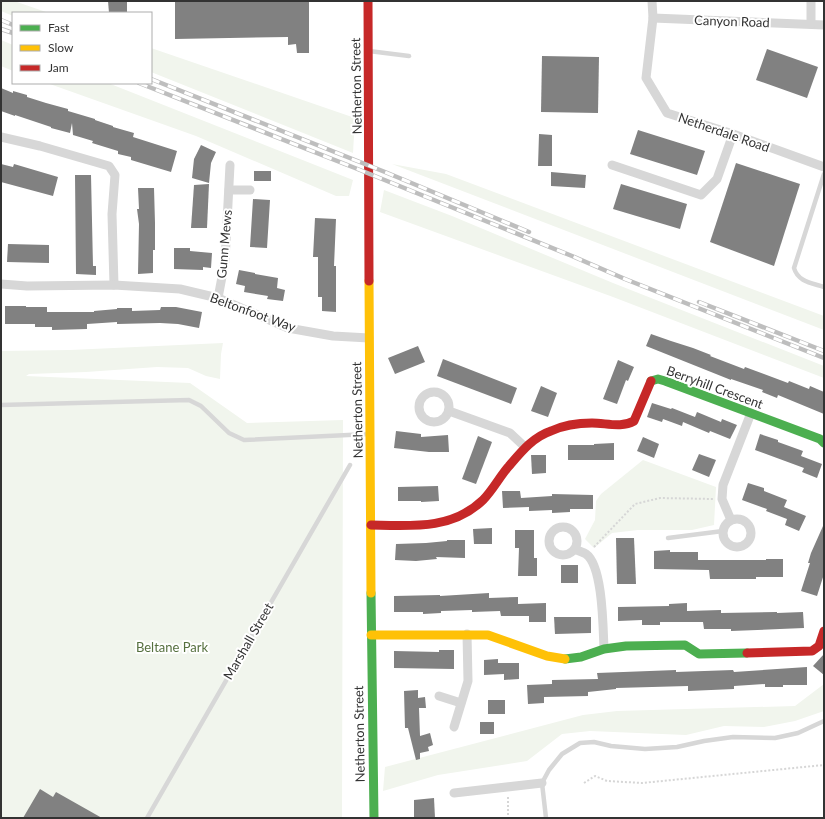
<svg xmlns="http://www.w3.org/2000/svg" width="825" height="819" font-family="Lato,sans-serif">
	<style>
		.green { fill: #f1f5ed }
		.building { fill: #818181 }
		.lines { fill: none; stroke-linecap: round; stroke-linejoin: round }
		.path { stroke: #d6d6d6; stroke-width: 2; stroke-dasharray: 2 2; stroke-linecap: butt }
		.lane { stroke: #d7d7d7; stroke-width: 4.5 }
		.street { stroke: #d7d7d7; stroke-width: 9 }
		.fast { stroke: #4caf50; stroke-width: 9 }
		.slow { stroke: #ffc107; stroke-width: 9 }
		.jam { stroke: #c62828; stroke-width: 9 }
		.rail-casing { stroke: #bebebe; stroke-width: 4.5 }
		.rail { stroke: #fff; stroke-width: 3; stroke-dasharray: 9; stroke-linecap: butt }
		.labels { text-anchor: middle; stroke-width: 4; stroke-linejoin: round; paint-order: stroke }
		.street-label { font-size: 13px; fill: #333; stroke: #fff }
		.park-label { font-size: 13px; fill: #56703f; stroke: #fff }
	</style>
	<rect width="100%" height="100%" fill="#fff"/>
	<g class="green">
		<polygon points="1,1 14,1 49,13 13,13 13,16 1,11"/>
		<polygon points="1,40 13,45 13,71 1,66"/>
		<polygon points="151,48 355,118 353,153 151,72"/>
		<polygon points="47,83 108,83 353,180 349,196 336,196 196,136"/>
		<polygon points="392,164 446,174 824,316 824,330"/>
		<polygon points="384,190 452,216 613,283 824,366 824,378 613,297 380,212"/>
		<polygon points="223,343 221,354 220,379 206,376 188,368 157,367 86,372 29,374 26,376 190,383 247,423 343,420 342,818 1,818 1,351 70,350"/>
		<polygon points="643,460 716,487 714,525 692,530 638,530 612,533 594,548 585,539 595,520 596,501 601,494"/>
		<polygon points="824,684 824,711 795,721 764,727 724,726 686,735 590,731 562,734 527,761 438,775 383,791 385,767 583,715 617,711 795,706"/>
	</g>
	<g class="building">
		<polygon points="108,1 127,1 127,13 109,13"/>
		<polygon points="175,1 309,1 309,53 297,53 296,44 288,45 288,37 175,39"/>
		<polygon points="767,49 818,67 807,98 756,80"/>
		<polygon points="542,56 599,57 598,113 541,112"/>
		<polygon points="1,88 13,93 13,91 27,95 27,97 46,103 68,109 68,111 95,119 95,120 113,126 113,127 134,133 133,137 177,151 171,172 131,160 131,157 118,154 118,151 92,143 93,141 73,135 72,123 70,133 51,128 51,127 15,115 15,116 1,111"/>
		<polygon points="638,130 705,151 697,175 630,154"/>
		<polygon points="539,134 552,135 552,166 538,166"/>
		<polygon points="201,145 216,152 211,163 209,183 192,178 194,159"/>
		<polygon points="736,163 800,184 774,266 710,242"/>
		<polygon points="1,164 13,167 14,164 58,177 53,196 1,182"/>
		<rect x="254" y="171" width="17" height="10"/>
		<polygon points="551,172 586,175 585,188 551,186"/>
		<polygon points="75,175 91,175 93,266 96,266 96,275 76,274"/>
		<polygon points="209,184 207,228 191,228 194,185"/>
		<polygon points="621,184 687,204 680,229 613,209"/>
		<polygon points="138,188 154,188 155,223 155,250 153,250 153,273 138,274 139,224 137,209 139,209"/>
		<polygon points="253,199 270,200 267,248 250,247"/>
		<polygon points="315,218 336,219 334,266 336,266 336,312 322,311 322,297 318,297 318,257 313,257"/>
		<polygon points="8,244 49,245 49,263 7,262"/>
		<polygon points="174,248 190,248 190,251 212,253 211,268 203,267 203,270 174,269"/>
		<polygon points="239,270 255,273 255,274 278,278 277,288 285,290 283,301 267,299 268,296 244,292 245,286 236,284"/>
		<polygon points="5,306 26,306 26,307 47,307 47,312 94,312 94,311 117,309 117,308 132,308 132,311 160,310 161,307 176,307 202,312 199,328 178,324 160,323 117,324 117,322 87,324 87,329 52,330 52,327 35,327 35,324 5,324"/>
		<polygon points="651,334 671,341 693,348 711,355 710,356 744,369 745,367 788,383 789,381 809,389 810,386 824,392 824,414 778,395 777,398 762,392 763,390 731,379 731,380 646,346"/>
		<polygon points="418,346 425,362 395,374 388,358"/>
		<polygon points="443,359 517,388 511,404 437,376"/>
		<polygon points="618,360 634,367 628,381 626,380 617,404 603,399"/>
		<polygon points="541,386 557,393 548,417 531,411"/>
		<polygon points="652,403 671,409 672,408 695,417 697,412 721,422 722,419 737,425 730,439 710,431 709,433 683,422 682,426 663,419 662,422 647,417"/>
		<polygon points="396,431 421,434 421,437 448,435 449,452 429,452 394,448"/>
		<polygon points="760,434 778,440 778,442 803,451 801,456 822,464 817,478 802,472 804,468 755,450"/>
		<polygon points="478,436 492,442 476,484 462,479"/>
		<polygon points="643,437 659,444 654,458 637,451"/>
		<polygon points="614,443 614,460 568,460 568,445 594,445 594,444"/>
		<polygon points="699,454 716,460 709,477 692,470"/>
		<polygon points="531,455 546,455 546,473 532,474"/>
		<polygon points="748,483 764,488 764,491 787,500 784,507 806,516 799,531 785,525 787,519 766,511 767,509 742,500"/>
		<polygon points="438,486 439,501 421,502 421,501 398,501 398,487"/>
		<polygon points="502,491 520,491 521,498 552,496 552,494 593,495 593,509 570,509 570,512 552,513 552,510 529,511 529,507 503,508"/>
		<polygon points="823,526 824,526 824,574 817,596 801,591 810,563 808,563 811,553"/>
		<polygon points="492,528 492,544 474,544 473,529"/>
		<polygon points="515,530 534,530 534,558 537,558 537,576 518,576 519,548 515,548"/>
		<polygon points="616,538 634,538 636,584 617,584"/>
		<polygon points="447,540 465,540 465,558 436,557 437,559 416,561 395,560 396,544 426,543 447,541"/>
		<polygon points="670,550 670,552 698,552 698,560 766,560 766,559 783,559 783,577 756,577 756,579 710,579 709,570 654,569 654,551"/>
		<rect x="561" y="565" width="17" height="18"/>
		<polygon points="489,593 489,598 518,597 518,604 546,603 546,622 529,622 529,616 501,616 500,611 472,612 472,610 441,611 441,613 423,614 423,612 394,612 394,596 440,595 440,596"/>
		<polygon points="687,603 687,611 721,610 721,613 777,612 777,613 803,612 804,628 731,631 731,629 704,629 703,622 660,622 660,625 642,625 642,620 618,621 618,607 669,606 669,604"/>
		<polygon points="554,617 591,617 591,633 555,634"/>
		<polygon points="439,650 454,650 454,669 394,668 394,651 439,652"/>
		<polygon points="824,654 824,675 813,666"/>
		<polygon points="498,659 498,663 519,663 519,679 504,680 504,674 484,675 484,660"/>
		<polygon points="807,667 807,685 783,685 783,687 765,687 765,684 734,686 734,689 688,691 688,686 616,688 616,689 588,692 588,696 544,697 544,703 528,704 527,685 552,684 552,680 598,679 597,673 676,670 676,672 733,670 734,672"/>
		<polygon points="418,690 418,698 425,697 426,708 419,708 420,736 430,733 433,745 428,747 429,751 420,753 420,759 416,760 408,728 405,728 404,691"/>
		<rect x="488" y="700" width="17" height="14"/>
		<rect x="480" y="722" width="14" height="12"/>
		<polygon points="40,789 53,797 56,792 102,818 23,818"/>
		<polygon points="434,798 435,818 414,818 414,800"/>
	</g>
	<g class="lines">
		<g class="path">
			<polyline points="594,547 635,504 660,498 713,499"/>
			<polyline points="584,783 595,776 607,781 642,783 824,765"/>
			<polyline points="508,797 508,818"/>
		</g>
		<g class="lane">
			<polyline points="369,51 409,56"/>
			<path d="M 824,174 L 794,268 C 798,282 812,283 824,287"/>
			<polyline points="1,405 189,400 201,406 229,433 244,440 369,434"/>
			<polyline points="668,538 723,531"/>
			<polyline points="147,818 350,465"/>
			<polyline points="546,818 542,783 549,770 562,754 580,743 594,742 611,746 645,749 677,747 704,741 733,737 775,738 798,733 824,721"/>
		</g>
		<g class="street">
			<polyline points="652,1 653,18 646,78 667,113 733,134 824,167"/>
			<polyline points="653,18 824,25"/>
			<polyline points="811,24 811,1"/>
			<polyline points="1,137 40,146 109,166 115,175 112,214 114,285"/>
			<polyline points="612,165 701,195 717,179 733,134"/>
			<polyline points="229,190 250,190"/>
			<polyline points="1,284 27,286 114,285 180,289 218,298 288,328 333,336 369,338"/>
			<polyline points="218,298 225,261 230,165"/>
			<circle cx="434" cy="407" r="15"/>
			<polyline points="449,411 510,433 525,447"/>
			<circle cx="737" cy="533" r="14"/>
			<polyline points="731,520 722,499 723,485 751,413"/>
			<circle cx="563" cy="541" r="14"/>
			<path d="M 575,549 C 578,551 583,552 586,554 C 603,566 603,628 604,649"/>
			<polyline points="439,696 461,703"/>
			<polyline points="454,727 468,681 467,634"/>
			<polyline points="454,793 542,783"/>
		</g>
		<g class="fast">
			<polyline points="651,381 658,379 665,381 820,439 824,443"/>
			<polyline points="371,593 374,818"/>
			<polyline points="565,659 581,657 604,649 626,646 685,645 699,654 747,653"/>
		</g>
		<g class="slow">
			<polyline points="369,281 371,593"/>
			<polyline points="371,635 488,635 547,656 565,659"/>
		</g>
		<g class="jam">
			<polyline points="368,1 369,281"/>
			<path d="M 371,525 C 411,526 452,530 483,500 C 493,490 500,476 509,466 C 521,452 533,437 551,431 C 564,425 578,423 592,423 C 606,423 622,428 634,421 L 651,381"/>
			<polyline points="747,653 812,651 819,646 824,631"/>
		</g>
		<g class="rail-casing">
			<g id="rail">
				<polyline points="1,20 13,25"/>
				<polyline points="1,29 13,33"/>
				<polyline points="151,79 385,172 529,232"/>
				<polyline points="139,83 355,168 572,256 625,279 824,358"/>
				<polyline points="699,302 824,351"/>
			</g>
		</g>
		<use href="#rail" class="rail"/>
	</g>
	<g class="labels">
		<g class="street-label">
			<text transform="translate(732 21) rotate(2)" y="5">Canyon Road</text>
			<text transform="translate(356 86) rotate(-91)" y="5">Netherton Street</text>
			<text transform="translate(724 132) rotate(19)" y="5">Netherdale Road</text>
			<text transform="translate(224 244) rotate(-85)" y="5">Gunn Mews</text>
			<text transform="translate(253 312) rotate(20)" y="5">Beltonfoot Way</text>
			<text transform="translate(715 387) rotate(20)" y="5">Berryhill Crescent</text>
			<text transform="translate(357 410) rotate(-91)" y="5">Netherton Street</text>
			<text transform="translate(248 641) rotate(-60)" y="5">Marshall Street</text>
			<text transform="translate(359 734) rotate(-91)" y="5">Netherton Street</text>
		</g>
		<g class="park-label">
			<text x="172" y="652">Beltane Park</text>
		</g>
	</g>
	<rect width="825" height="819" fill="none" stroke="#333333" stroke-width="4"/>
	<rect x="12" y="12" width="140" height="72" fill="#ffffff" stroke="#adadad"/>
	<rect x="20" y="25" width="20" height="6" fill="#4caf50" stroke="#adadad"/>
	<text x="48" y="32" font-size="12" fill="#333333">Fast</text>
	<rect x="20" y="45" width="20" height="6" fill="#ffc107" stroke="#adadad"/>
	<text x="48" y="52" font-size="12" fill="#333333">Slow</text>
	<rect x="20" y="65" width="20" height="6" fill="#c62828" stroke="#adadad"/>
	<text x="48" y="72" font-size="12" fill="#333333">Jam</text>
</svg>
